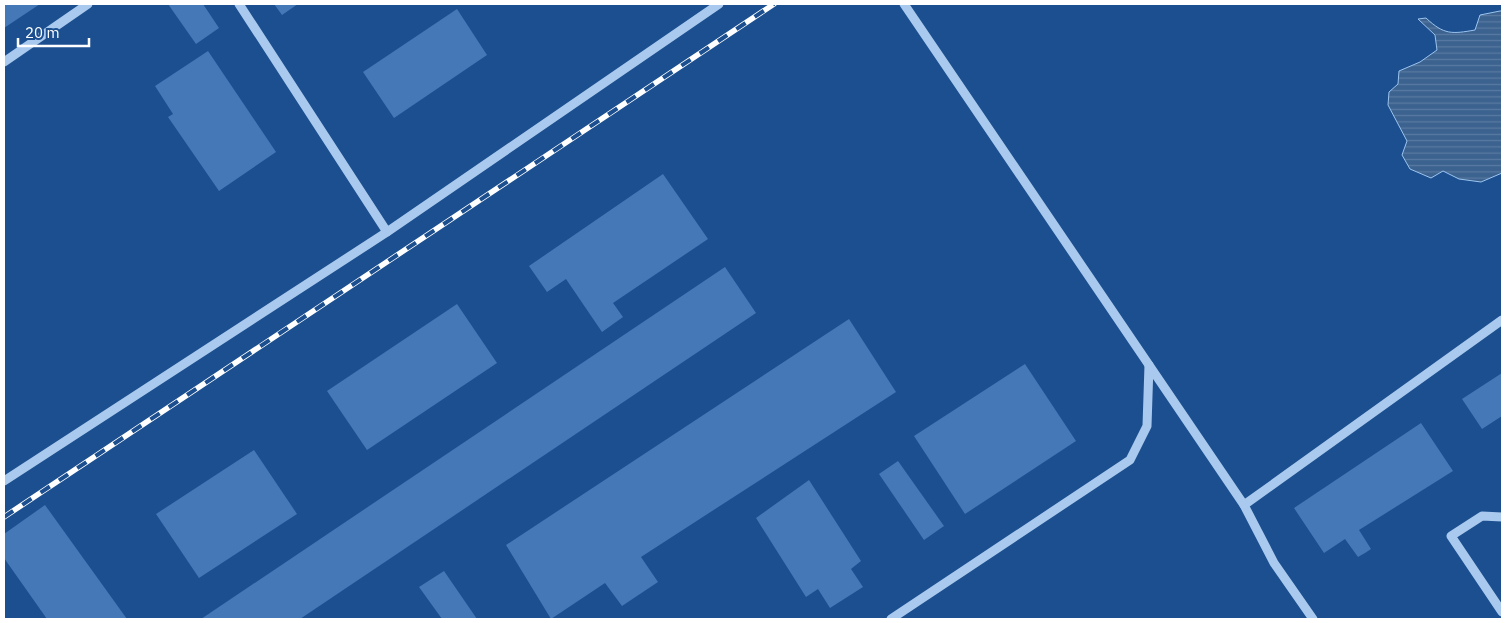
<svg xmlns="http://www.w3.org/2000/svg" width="1506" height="623" font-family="'IBM Plex Sans',sans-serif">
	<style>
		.water { fill: url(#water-rules); stroke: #9cc4f0 }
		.building { fill: #4478b7 }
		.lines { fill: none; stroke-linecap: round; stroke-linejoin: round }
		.minor { stroke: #a9c9ee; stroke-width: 9 }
		.rail-casing { stroke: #fff; stroke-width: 5.5 }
		.rail { stroke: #1b4f8f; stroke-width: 4; stroke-dasharray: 11; stroke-linecap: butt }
	</style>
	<defs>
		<pattern id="water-rules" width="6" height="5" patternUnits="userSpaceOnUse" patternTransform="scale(1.25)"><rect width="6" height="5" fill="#3c6290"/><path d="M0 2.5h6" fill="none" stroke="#597aa1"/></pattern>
	</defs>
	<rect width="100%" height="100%" fill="#1b4f8f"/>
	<path class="water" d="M 1500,11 L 1502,11 L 1502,173 L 1481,182 L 1459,179 L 1443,171 L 1431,178 L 1410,169 L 1402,155 L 1407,141 L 1388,105 L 1389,92 L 1398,84 L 1399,71 L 1420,62 L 1437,50 L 1435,35 L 1418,19 L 1426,18 C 1444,35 1452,34 1475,30 L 1480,15 Z"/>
	<g class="building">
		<polygon points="4,4 40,4 4,28"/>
		<polygon points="168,4 203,4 219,28 196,44"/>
		<polygon points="274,4 298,4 282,15"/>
		<polygon points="457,9 487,55 394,118 363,72"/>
		<polygon points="208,51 276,152 219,191 168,117 173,114 155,86"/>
		<polygon points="663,174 708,239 613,303 623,317 602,332 566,279 547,292 529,266"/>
		<polygon points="725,267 756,313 300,619 201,619"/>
		<polygon points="457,304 497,363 367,450 327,391"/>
		<polygon points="849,319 896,392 641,557 658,582 622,606 605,583 551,619 506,545"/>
		<polygon points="1025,364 1076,441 965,514 914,436"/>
		<polygon points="1502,373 1502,416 1482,429 1462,399"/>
		<polygon points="1421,423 1453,471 1359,530 1371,549 1365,553 1358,557 1345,539 1324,553 1294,508"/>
		<polygon points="254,450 297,514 199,578 156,514"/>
		<polygon points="898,461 944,526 924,540 879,474"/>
		<polygon points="809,480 861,561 851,569 863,587 830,608 818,589 806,597 756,518"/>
		<polygon points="45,505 127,619 47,619 4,558 4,534"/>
		<polygon points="444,571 477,619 442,619 419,587"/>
	</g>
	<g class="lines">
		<g class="minor">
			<polyline points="239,4 387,232"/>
			<polyline points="904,4 1244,505 1274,563 1313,619"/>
			<polyline points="4,62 88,4"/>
			<polyline points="4,481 387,232 719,4"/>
			<polyline points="1244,505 1502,320"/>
			<polyline points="1502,517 1482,516 1451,536 1502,612"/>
			<polyline points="891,619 1130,460 1147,426 1149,365"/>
		</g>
		<g class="rail-casing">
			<polyline id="rail" points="4,517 774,4"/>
		</g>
		<use href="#rail" class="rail"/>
	</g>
	<rect width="1506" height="623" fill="none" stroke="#ffffff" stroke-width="10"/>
	<path d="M18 38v8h71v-8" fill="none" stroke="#ffffff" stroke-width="2.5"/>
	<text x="25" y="38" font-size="15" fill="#ffffff" stroke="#1b4f8f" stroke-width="4" paint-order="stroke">20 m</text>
</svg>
